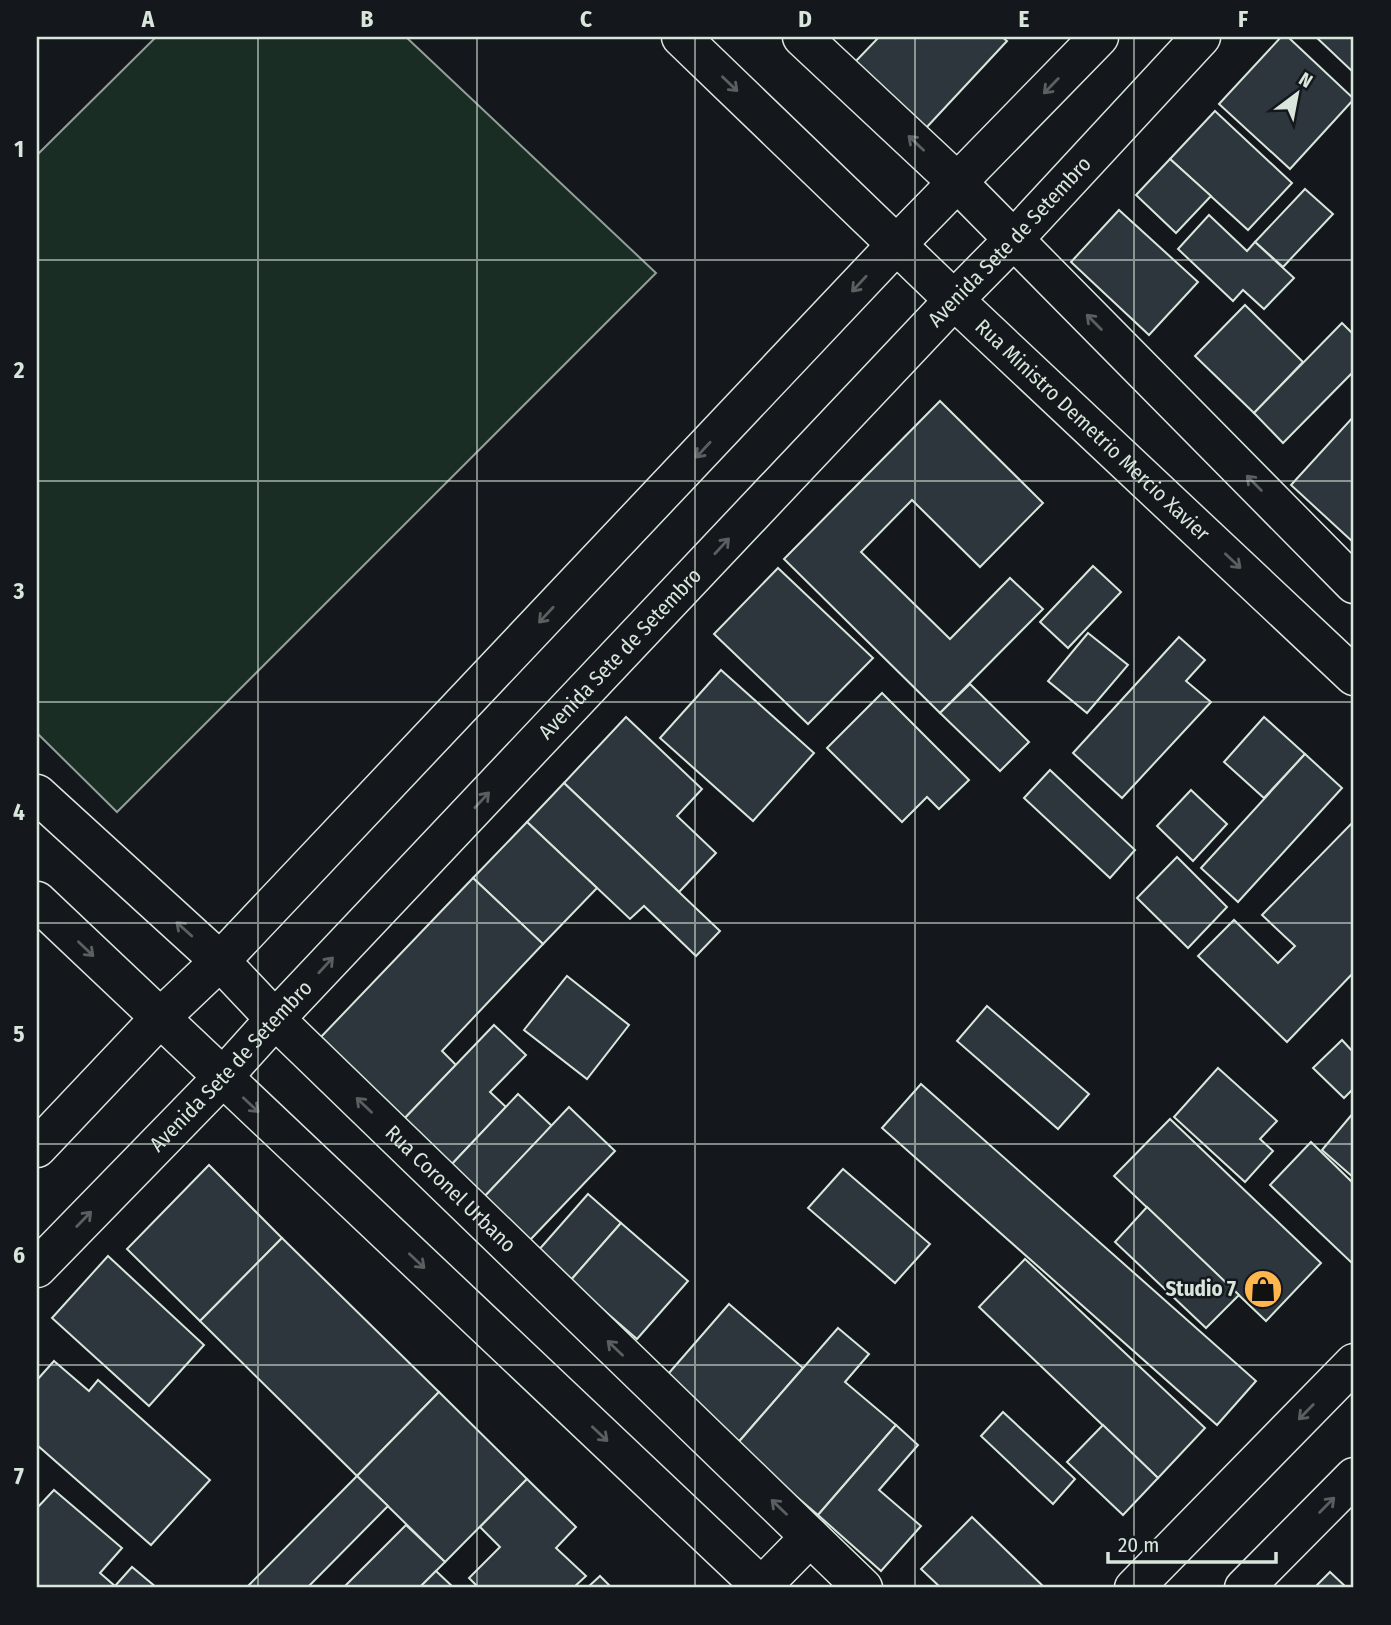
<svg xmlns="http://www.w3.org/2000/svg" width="1391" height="1625" font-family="'Fira Sans Condensed',sans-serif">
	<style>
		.green { fill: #1a2d24; stroke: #939e99; stroke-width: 2 }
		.building { fill: #2c363c; stroke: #d8e6dc; stroke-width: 2 }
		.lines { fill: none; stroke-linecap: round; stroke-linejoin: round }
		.minor-casing { stroke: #d8e6dc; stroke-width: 41 }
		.minor { stroke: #14181c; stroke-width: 38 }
		.oneway { stroke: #59605f }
		.grid { fill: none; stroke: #d8e6dc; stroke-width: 2; stroke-opacity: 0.55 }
		.labels { text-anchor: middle; stroke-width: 5; stroke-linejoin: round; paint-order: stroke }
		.street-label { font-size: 21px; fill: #d8e6dc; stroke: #14181c }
		.poi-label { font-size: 21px; font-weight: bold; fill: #d8e6dc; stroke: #14181c; text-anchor: end }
		.neatline { fill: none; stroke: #d8e6dc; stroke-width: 2.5 }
		.grid-label { font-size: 23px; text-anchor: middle; font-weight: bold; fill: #d8e6dc }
	</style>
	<rect width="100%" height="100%" fill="#14181c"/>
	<polygon class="green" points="156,37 406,37 656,273 117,812 37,733 37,155"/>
	<g class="building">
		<polygon points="879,37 1002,37 1007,41 926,128 855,62"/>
		<polygon points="1281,37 1288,37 1354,99 1290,169 1219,104"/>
		<polygon points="1316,37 1354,37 1354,73"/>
		<polygon points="1215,111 1292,183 1248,230 1170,159"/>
		<polygon points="1170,159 1211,196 1176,233 1136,195"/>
		<polygon points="1305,189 1333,214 1283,267 1255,242"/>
		<polygon points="1119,210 1198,282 1149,335 1071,262"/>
		<polygon points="1209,215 1247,251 1255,242 1294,278 1264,309 1243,290 1233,301 1178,249"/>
		<polygon points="1245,305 1303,362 1254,413 1195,356"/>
		<polygon points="1342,323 1354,335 1354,371 1283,443 1254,413"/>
		<polygon points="940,401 1043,503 980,567 912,500 861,552 950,639 1010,578 1043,609 940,713 784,559"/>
		<polygon points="1354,416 1354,543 1291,485"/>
		<polygon points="1093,566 1121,592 1068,648 1040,622"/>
		<polygon points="778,568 873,658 808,724 714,634"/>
		<polygon points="1088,633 1128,665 1087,713 1048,681"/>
		<polygon points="1179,637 1205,660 1186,681 1211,702 1122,798 1073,753"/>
		<polygon points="721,670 814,753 753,821 660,738"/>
		<polygon points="970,684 1029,742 1000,771 940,713"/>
		<polygon points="882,693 969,780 939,809 927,797 902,822 827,748"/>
		<polygon points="626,717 702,789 677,816 716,853 679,892 564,783"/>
		<polygon points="1264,717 1305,754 1264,798 1224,762"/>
		<polygon points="1305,754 1342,788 1238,902 1201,868"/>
		<polygon points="1050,770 1135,850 1110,878 1024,798"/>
		<polygon points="564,783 720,931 696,956 644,906 630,919 527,822"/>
		<polygon points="1191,790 1227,824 1193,861 1157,826"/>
		<polygon points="527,822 597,888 543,944 473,878"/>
		<polygon points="1352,823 1354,826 1354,972 1287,1042 1198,956 1234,920 1278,963 1295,946 1262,915"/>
		<polygon points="1177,857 1227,907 1188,948 1137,898"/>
		<polygon points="473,878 543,944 442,1051 456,1065 403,1120 319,1039"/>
		<polygon points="567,976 629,1025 587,1079 524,1030"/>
		<polygon points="987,1006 1089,1094 1058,1129 957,1041"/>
		<polygon points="494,1025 526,1055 490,1092 506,1107 451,1165 403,1120"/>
		<polygon points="1342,1040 1354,1053 1354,1088 1344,1098 1313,1068"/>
		<polygon points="1218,1068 1277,1121 1260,1139 1273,1151 1245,1182 1174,1117"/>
		<polygon points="921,1084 1256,1381 1217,1425 882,1128"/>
		<polygon points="518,1094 552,1126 484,1197 451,1165"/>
		<polygon points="569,1107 615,1151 530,1240 484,1197"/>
		<polygon points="1354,1112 1354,1178 1322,1150"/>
		<polygon points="1170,1119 1321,1263 1266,1321 1114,1176"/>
		<polygon points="1311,1142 1354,1184 1354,1265 1270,1185"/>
		<polygon points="209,1165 282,1238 200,1321 127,1249"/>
		<polygon points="843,1169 930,1244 895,1283 808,1208"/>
		<polygon points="588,1194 621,1223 570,1281 537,1252"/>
		<polygon points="1147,1207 1239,1295 1206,1328 1115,1242"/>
		<polygon points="621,1223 688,1281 637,1339 570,1281"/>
		<polygon points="282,1238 439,1392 357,1476 200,1321"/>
		<polygon points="108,1256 204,1345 149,1406 52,1318"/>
		<polygon points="1025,1259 1205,1428 1158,1478 979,1307"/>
		<polygon points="729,1304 803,1368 736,1445 662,1381"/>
		<polygon points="838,1328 869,1354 845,1382 896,1425 818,1515 736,1445"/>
		<polygon points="54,1361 89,1391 98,1380 210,1480 151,1545 37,1445 37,1380"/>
		<polygon points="439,1392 527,1479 445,1562 357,1476"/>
		<polygon points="1003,1412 1075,1479 1053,1504 981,1436"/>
		<polygon points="896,1425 918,1445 879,1490 921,1526 881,1571 818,1515"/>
		<polygon points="1103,1425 1158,1478 1123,1515 1067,1462"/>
		<polygon points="357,1476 388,1506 307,1588 246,1588"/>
		<polygon points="527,1479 576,1527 556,1548 586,1576 573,1588 479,1588 469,1578 500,1547 480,1527"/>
		<polygon points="54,1490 122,1548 100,1573 115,1586 132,1567 157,1588 37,1588 37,1508"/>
		<polygon points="972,1517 1045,1588 941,1588 921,1569"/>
		<polygon points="406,1525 445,1562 419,1588 343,1588"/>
		<polygon points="436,1571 454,1588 419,1588"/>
		<polygon points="1330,1572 1347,1588 1314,1588"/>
		<polygon points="600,1576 612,1588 587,1588"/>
	</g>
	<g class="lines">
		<g class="minor-casing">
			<g id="minor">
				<path id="s1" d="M 681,37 L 954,300 L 1354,676"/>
				<polyline points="802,37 957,182 1354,584"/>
				<path id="s2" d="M 37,794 L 220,961 L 275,1019 L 863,1588"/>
				<polyline points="37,901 763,1588"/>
				<polyline points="37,1148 159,1019 220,961 897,244 1099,37"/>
				<path id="s3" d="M 37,1268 L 222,1078 L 275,1019 L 954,300 L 1013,240 L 1201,37"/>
				<polyline points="761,1587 810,1537"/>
				<polyline points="1134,1588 1354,1363"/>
				<polyline points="1244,1588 1354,1477"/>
			</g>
		</g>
		<use href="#minor" class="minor"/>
	</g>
	<defs><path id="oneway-shaft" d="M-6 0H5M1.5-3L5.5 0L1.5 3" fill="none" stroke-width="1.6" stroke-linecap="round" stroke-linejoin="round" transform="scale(1.75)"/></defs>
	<g class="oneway">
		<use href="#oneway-shaft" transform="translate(730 84) rotate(44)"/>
		<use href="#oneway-shaft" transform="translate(1051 86) rotate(134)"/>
		<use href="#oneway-shaft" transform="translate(916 143) rotate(-137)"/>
		<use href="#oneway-shaft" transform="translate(859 284) rotate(133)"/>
		<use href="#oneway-shaft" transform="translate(1094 322) rotate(-135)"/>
		<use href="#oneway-shaft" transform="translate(703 450) rotate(133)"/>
		<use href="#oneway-shaft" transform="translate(1254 483) rotate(-135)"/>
		<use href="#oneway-shaft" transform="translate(722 546) rotate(-47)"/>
		<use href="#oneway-shaft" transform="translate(1233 561) rotate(43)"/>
		<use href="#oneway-shaft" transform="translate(546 615) rotate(133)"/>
		<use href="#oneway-shaft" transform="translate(482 800) rotate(-47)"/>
		<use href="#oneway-shaft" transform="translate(184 929) rotate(-138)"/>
		<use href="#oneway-shaft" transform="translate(86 949) rotate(44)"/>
		<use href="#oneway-shaft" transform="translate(326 965) rotate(-47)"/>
		<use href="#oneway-shaft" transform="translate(251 1105) rotate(43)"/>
		<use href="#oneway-shaft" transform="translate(364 1105) rotate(-136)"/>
		<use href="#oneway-shaft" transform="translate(84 1219) rotate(-46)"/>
		<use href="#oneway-shaft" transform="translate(417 1261) rotate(43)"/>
		<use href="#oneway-shaft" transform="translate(615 1348) rotate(-136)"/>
		<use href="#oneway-shaft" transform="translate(1306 1412) rotate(134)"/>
		<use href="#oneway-shaft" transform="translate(600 1434) rotate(43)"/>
		<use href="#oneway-shaft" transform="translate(1327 1505) rotate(-45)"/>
		<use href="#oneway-shaft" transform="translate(779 1507) rotate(-136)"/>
	</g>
	<path class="grid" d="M 258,37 L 258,1588M 477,37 L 477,1588M 695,37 L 695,1588M 915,37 L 915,1588M 1134,37 L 1134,1588M 37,260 L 1354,260M 37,481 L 1354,481M 37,702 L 1354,702M 37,923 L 1354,923M 37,1144 L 1354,1144M 37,1365 L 1354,1365"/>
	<defs>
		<g id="shop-disc" transform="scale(2.0125)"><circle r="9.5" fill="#ffb74d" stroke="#14181c"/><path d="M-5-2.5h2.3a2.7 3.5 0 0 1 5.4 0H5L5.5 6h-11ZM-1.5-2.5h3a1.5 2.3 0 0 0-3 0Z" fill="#111"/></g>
	</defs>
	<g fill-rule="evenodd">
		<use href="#shop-disc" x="1263" y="1289"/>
	</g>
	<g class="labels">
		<g class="street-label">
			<text dy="7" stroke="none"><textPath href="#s3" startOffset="1414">Avenida Sete de Setembro</textPath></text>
			<text dy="7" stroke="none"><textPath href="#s1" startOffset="569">Rua Ministro Demetrio Mercio Xavier</textPath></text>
			<text dy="7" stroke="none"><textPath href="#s3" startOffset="847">Avenida Sete de Setembro</textPath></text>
			<text dy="7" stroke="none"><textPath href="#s3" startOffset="280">Avenida Sete de Setembro</textPath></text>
			<text dy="7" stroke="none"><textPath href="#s2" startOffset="572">Rua Coronel Urbano</textPath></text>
		</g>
		<g class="poi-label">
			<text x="1236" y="1296">Studio 7</text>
		</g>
	</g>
	<rect width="1391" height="1625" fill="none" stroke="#14181c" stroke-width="77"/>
	<g transform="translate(1297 94) rotate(32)" stroke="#14181c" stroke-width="5" paint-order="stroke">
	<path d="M0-5L12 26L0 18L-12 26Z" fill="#d8e6dc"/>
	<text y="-10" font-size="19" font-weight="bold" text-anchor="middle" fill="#d8e6dc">N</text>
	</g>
	<path d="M1108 1552v10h168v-10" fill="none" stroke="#d8e6dc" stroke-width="3.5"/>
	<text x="1118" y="1552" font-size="21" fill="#d8e6dc" stroke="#14181c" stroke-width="5" paint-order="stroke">20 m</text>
	<rect x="38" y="38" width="1314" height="1548" class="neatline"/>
	<g class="grid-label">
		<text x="148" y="27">A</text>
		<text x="367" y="27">B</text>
		<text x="586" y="27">C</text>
		<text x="805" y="27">D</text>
		<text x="1024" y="27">E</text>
		<text x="1243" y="27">F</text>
		<text x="19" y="157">1</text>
		<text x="19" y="378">2</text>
		<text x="19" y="599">3</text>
		<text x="19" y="820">4</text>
		<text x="19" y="1042">5</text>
		<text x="19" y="1263">6</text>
		<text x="19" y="1484">7</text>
	</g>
</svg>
